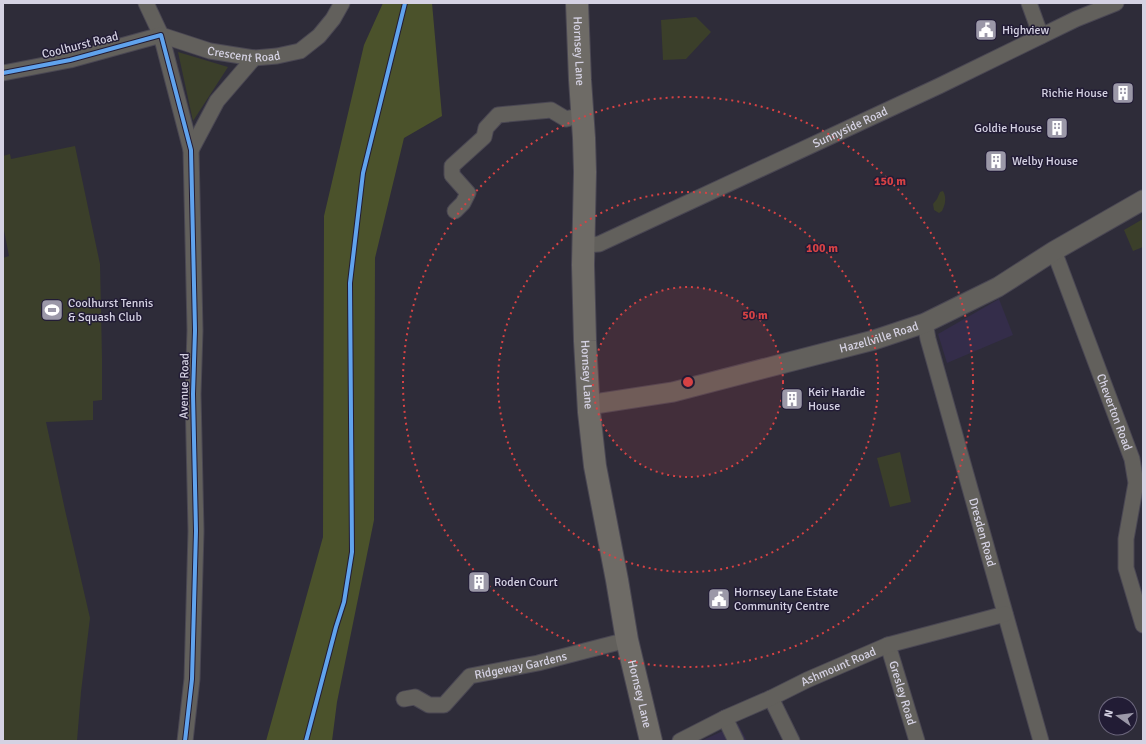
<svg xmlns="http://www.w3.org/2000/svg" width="1146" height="744" font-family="Signika,sans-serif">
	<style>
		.built { fill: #342d4a }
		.green { fill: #3b3f2a }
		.forest { fill: #4b522b }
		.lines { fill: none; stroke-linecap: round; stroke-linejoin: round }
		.minor-casing { stroke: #4a4753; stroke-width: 17 }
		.tertiary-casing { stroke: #4a4753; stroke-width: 21 }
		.secondary-casing { stroke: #4a4753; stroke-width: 24 }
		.minor { stroke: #62605c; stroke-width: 15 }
		.tertiary { stroke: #62605c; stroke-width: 19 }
		.secondary { stroke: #6e6b66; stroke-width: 22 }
		.cycleway-casing { stroke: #221c35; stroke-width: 6 }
		.cycleway { stroke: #60a3ed; stroke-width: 4 }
		.ring { fill: none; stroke: #d64244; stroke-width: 2; stroke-dasharray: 2 4 }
		.labels { text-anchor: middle; stroke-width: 3; stroke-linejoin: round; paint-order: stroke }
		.poi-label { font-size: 12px; fill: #d5d2e3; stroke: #221c35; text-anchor: start }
		.street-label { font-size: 12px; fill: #d5d2e3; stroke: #221c35 }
		.centre { fill: #d64244; stroke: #221c35; stroke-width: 2 }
		.ring-label { font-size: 12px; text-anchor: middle; font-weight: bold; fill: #d64244; stroke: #221c35; stroke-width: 3; stroke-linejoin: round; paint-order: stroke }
	</style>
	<rect width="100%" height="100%" fill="#2e2c39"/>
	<g class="built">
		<polygon points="999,299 1013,335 947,363 938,334"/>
		<polygon points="738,724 747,741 701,741"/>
	</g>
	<g class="green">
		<polygon points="696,17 711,32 686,59 663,60 661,20"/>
		<polygon points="178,52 228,67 193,121"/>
		<polygon points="75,146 100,264 102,358 102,400 93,401 93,420 46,422 65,510 90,618 81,692 77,741 3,741 3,258 9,256 3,225 3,156 10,154 11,159"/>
		<path d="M 943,191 C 947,198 945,205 942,211 L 939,213 L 934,210 L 933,204 L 937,199 L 940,192 Z"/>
		<polygon points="1143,219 1143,247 1133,251 1124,230"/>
		<polygon points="900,452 911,502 890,507 877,458"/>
	</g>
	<polygon class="forest" points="383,3 432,3 442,116 404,138 375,258 374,520 337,702 332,741 266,741 323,537 324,216 364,45"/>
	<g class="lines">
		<g class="minor-casing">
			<g id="minor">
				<path id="s1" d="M 146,3 L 161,35 L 210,51 L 254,58 L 277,56 L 300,51 L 319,36 L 333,19 L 342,3"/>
				<polyline points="1029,3 1041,36"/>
				<polyline points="3,73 70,60 161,35 191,150 195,330 193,394 196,531 192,679 185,741"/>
				<polyline points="191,150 217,101 254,58"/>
				<polyline points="455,211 463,203 468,193 452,175 452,166 484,137 486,128 498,115 551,110 566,119 582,115"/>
				<path id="s2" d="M 584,245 L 599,244 L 939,86 L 1076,19 L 1116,3"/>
				<path id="s3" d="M 1054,251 L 1132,459 L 1136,483 L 1126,539 L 1126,568 L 1143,625"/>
				<path id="s4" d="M 925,323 L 928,339 L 1041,741"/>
				<path id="s5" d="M 888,645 L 917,741"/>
				<polyline points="771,698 792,741"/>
				<path id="s6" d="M 404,699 L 415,697 L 429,705 L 444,705 L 470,676 L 538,663 L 627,640"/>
				<polyline points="725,718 736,741"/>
				<path id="s7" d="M 680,741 L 725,718 L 771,698 L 807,680 L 888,645 L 1005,614"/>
			</g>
		</g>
		<g class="tertiary-casing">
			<g id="tertiary">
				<path id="s8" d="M 588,405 L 673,392 L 874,340 L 925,323 L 998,287 L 1054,251 L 1143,200"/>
			</g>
		</g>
		<g class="secondary-casing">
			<g id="secondary">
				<path id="s9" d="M 577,3 L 580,80 L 584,138 L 585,172 L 583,265 L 585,341 L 589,412 L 595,466 L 617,580 L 627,640 L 651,741"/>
			</g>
		</g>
		<use href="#minor" class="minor"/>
		<use href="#tertiary" class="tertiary"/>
		<use href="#secondary" class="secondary"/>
		<g class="cycleway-casing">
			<g id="cycleway">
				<polyline points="3,73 70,60 161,35 191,150 195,330 193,394 196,531 192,679 185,741"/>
				<polyline points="306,741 336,627 344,602 352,552 350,283 363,173 405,3"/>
			</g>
		</g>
		<use href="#cycleway" class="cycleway"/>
	</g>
	<circle cx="688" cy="382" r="95" fill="#d64244" fill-opacity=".12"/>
	<g class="ring">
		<circle cx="688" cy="382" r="95"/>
		<circle cx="688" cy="382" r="190"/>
		<circle cx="688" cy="382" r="285"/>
	</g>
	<defs>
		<g id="civic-square" transform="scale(1.15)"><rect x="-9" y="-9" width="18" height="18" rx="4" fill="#9b98a8" stroke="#221c35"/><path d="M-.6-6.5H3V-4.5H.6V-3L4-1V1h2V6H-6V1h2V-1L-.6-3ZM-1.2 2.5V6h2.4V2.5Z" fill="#fff"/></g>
		<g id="building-square" transform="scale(1.15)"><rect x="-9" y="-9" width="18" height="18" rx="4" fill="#9b98a8" stroke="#221c35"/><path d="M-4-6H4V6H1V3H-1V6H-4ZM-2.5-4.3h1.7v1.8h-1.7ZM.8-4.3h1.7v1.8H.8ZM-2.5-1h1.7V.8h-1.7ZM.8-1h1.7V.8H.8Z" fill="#fff"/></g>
		<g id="stadium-square" transform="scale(1.15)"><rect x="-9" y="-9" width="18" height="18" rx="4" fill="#9b98a8" stroke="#221c35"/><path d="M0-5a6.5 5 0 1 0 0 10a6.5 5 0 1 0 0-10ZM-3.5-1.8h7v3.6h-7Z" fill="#fff"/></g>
	</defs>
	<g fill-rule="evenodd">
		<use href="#civic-square" x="986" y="30"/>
		<use href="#building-square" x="1123" y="93"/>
		<use href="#building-square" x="1057" y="128"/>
		<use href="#building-square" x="996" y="161"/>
		<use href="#stadium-square" x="52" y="310"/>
		<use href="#building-square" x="792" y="399"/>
		<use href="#building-square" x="479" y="582"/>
		<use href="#civic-square" x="719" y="599"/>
	</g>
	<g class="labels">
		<g class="poi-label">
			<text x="1002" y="34">Highview</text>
			<text x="1108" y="97" text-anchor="end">Richie House</text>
			<text x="1042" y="132" text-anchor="end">Goldie House</text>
			<text x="1012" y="165">Welby House</text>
			<text x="68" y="307">Coolhurst Tennis<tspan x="68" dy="14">&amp; Squash Club</tspan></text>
			<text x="808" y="396">Keir Hardie<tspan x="808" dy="14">House</tspan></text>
			<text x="494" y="586">Roden Court</text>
			<text x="734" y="596">Hornsey Lane Estate<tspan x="734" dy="14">Community Centre</tspan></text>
		</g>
		<g class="street-label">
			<text transform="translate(80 45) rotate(-14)" y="4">Coolhurst Road</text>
			<text dy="4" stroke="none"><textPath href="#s1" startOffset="121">Crescent Road</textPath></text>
			<text dy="4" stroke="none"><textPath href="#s9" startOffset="48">Hornsey Lane</textPath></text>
			<text dy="4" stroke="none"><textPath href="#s2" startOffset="292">Sunnyside Road</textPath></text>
			<text dy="4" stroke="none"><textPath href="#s8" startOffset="299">Hazellville Road</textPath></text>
			<text dy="4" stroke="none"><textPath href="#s9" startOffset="372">Hornsey Lane</textPath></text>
			<text transform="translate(184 386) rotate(-89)" y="4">Avenue Road</text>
			<text dy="4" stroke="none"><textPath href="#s3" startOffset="172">Cheverton Road</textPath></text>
			<text dy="4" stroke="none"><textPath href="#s4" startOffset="217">Dresden Road</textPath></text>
			<text dy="4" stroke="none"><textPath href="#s6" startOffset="133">Ridgeway Gardens</textPath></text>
			<text dy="4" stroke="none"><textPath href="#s7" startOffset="175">Ashmount Road</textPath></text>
			<text dy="4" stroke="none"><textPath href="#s5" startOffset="50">Gresley Road</textPath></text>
			<text dy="4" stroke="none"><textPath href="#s9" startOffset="696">Hornsey Lane</textPath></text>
		</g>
	</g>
	<circle cx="688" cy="382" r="6" class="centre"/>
	<g class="ring-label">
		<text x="890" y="185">150 m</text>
		<text x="822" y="252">100 m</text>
		<text x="755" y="319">50 m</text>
	</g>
	<rect width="1146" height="744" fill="none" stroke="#d5d2e3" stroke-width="8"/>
	<g transform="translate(1118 716) rotate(284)"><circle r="19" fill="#221c35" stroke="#6a657b"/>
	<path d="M0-3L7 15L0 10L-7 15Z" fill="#9b98a8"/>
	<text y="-6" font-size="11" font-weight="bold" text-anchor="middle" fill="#d5d2e3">N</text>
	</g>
</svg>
